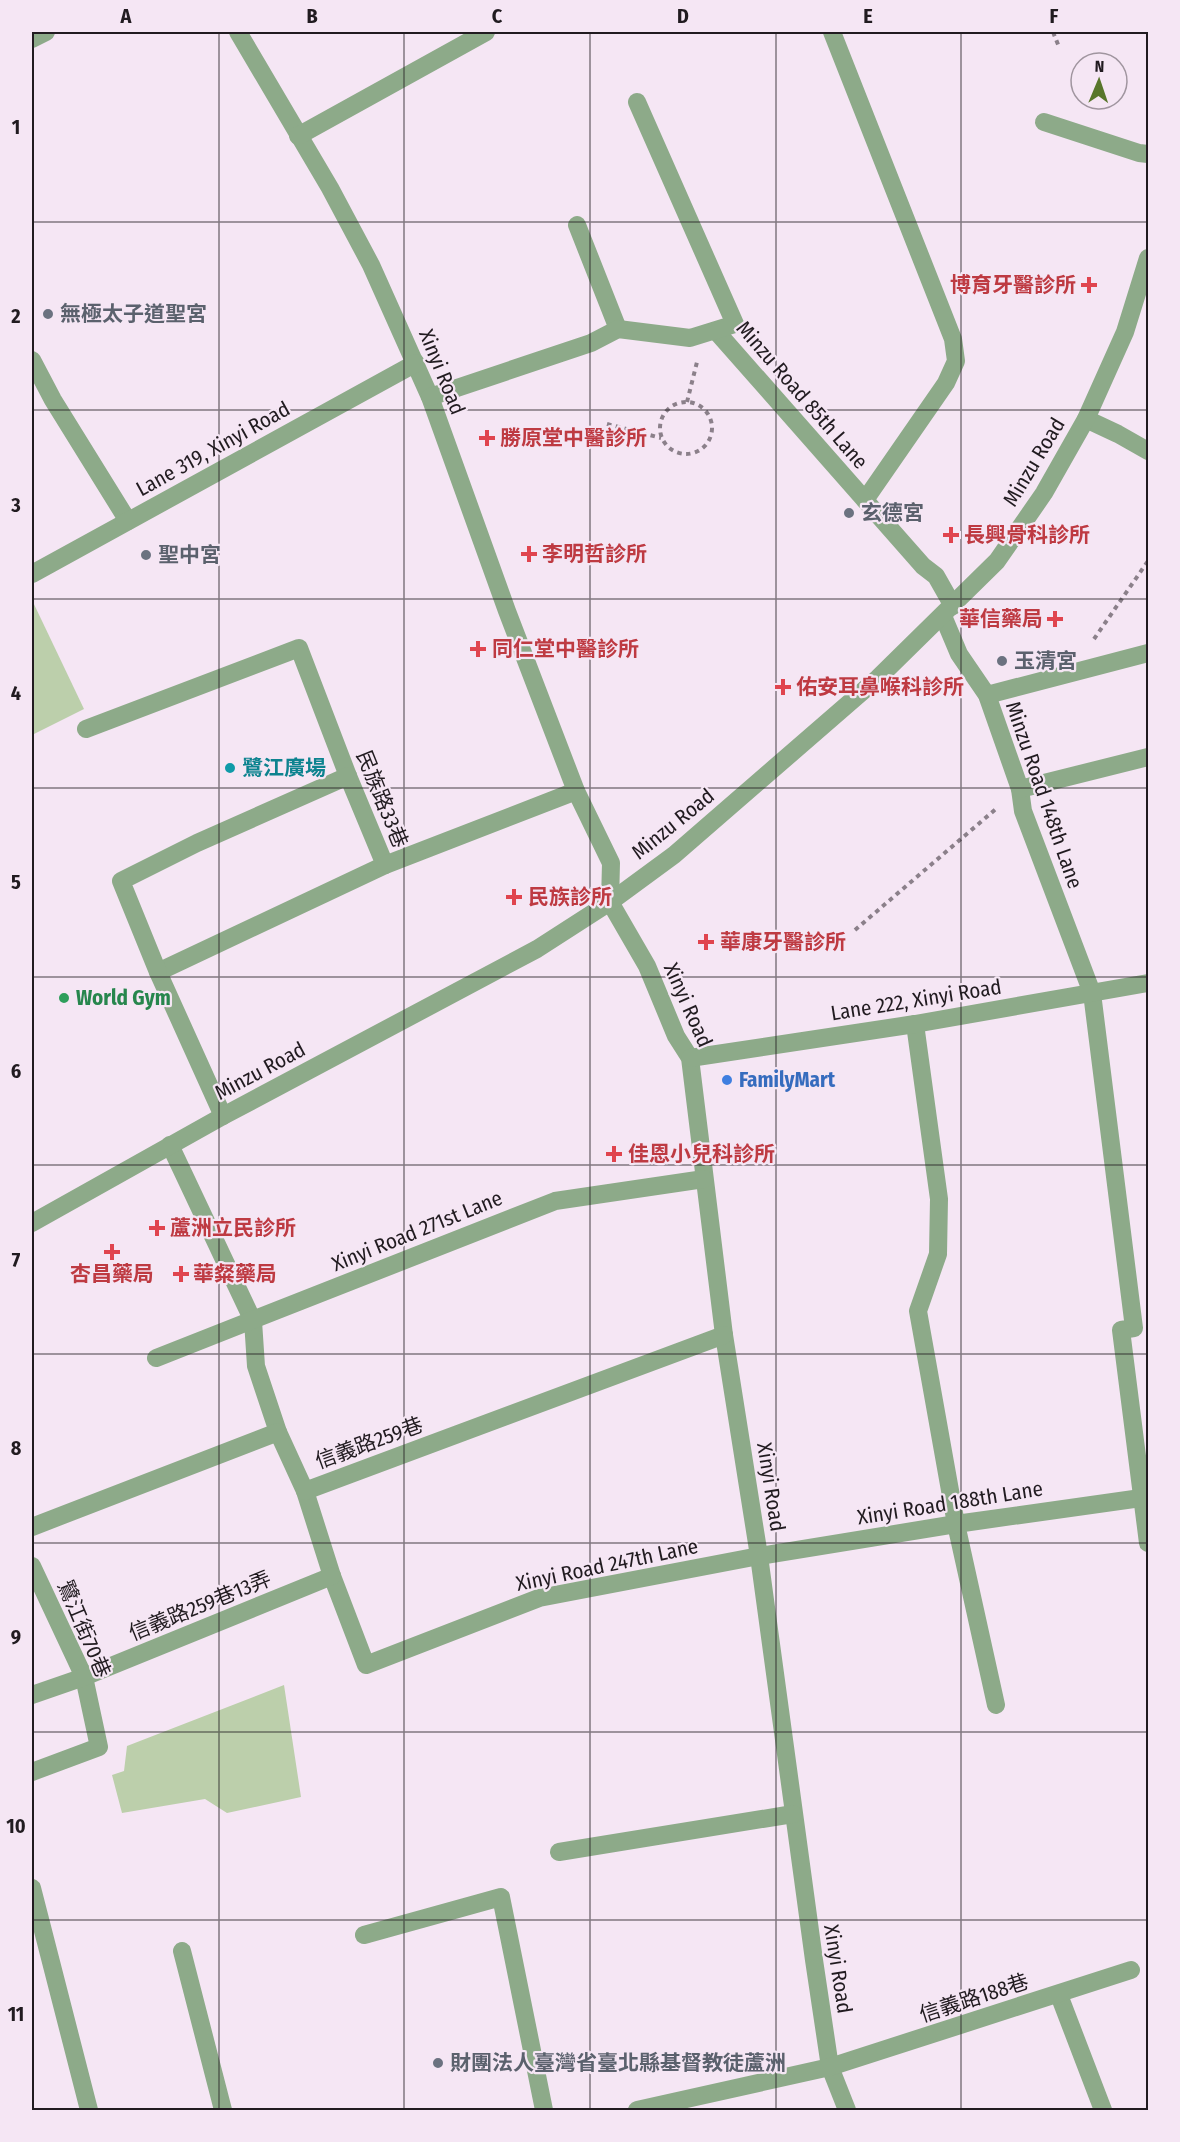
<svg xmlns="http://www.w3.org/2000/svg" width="1180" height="2142" font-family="'Fira Sans Condensed','Noto Sans TC',sans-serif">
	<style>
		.park { fill: #bccfab }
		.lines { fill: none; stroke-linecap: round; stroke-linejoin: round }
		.path { stroke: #8b808a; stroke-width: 4; stroke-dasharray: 4.5 4.5; stroke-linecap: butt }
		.minor { stroke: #8daa89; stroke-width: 18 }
		.grid { fill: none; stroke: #211b20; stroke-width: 1.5; stroke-opacity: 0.55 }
		.health-dot { fill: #e0444e; stroke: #f5e6f4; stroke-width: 2 }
		.worship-dot { fill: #6b7280; stroke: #f5e6f4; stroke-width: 2 }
		.culture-dot { fill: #0f9aa8; stroke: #f5e6f4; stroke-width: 2 }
		.leisure-dot { fill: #2e9e5b; stroke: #f5e6f4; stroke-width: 2 }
		.shop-dot { fill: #3f7fe0; stroke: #f5e6f4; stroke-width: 2 }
		.labels { text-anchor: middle; stroke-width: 4.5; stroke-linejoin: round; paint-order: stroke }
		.health-label { font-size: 21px; font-weight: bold; fill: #be3a42; stroke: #f5e6f4; text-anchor: start }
		.worship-label { font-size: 21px; font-weight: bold; fill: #5b616d; stroke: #f5e6f4; text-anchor: start }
		.street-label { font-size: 21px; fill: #211b20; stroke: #f5e6f4 }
		.culture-label { font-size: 21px; font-weight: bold; fill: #0d838f; stroke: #f5e6f4; text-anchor: start }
		.leisure-label { font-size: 21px; font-weight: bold; fill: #27864d; stroke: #f5e6f4; text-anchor: start }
		.shop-label { font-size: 21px; font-weight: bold; fill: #366cbe; stroke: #f5e6f4; text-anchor: start }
		.neatline { fill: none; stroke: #211b20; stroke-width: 2 }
		.grid-label { font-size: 20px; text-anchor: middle; font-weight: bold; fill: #211b20 }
	</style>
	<rect width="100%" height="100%" fill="#f5e6f4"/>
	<g class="park">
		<polygon points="32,600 84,709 32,735"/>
		<polygon points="284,1685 301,1797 227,1813 205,1799 122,1813 112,1775 124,1771 127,1746"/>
	</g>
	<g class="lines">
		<g class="path">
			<polyline points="1053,32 1059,47"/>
			<circle cx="686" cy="428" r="26"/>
			<polyline points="687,402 697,362"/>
			<polyline points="607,424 661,438"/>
			<polyline points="1094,639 1148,561"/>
			<polyline points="855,930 997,808"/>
		</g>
		<g class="minor">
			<polyline points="238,32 330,188 371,265 430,397 507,611 576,791 611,863 610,902 647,966 676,1036 690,1058 724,1335 759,1556 814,1960 830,2067 847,2110"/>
			<polyline points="832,32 953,339 956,361 946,383 865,500"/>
			<polyline points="32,39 46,32"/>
			<polyline points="1044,122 1139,153 1148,154"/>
			<polyline points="298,136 486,32"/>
			<polyline points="577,225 618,329"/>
			<polyline points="716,331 923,566 936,576 953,606"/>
			<polyline points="32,360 53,400 128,521"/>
			<polyline points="430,397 591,343 618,329 690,338 735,324 637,102"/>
			<polyline points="1086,419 1118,434 1148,451"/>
			<polyline points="32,574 416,363"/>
			<polyline points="943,616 959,654 987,695 1020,789 1023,811 1092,993 1134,1328 1121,1330 1148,1543"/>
			<polyline points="987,695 1148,653"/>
			<polyline points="86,729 299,648 348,776 385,865 158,972 223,1116"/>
			<polyline points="1020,789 1148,757"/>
			<polyline points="385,865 576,791"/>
			<polyline points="158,972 121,881 197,843 348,776"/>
			<polyline points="915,1024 939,1199 938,1254 918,1311 956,1524 996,1705"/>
			<polyline points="690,1058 915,1024 1148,983"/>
			<polyline points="170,1145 253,1321 256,1366 278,1432"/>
			<polyline points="32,1223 223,1116 537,949 610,902 674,855 878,678 997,561 1044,493 1086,419 1125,332 1148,258"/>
			<polyline points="156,1358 555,1201 704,1179"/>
			<polyline points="305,1491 332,1576 366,1665 539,1598 759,1556 956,1524 1148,1497"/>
			<polyline points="32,1527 278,1432 305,1491 724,1335"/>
			<polyline points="32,1566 84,1677 99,1747 32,1772"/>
			<polyline points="32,1695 84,1677 332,1576"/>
			<polyline points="559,1852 793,1814"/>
			<polyline points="32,1888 89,2110"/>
			<polyline points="364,1935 501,1897 544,2110"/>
			<polyline points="182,1951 223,2110"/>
			<polyline points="1059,1995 1103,2110"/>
			<polyline points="637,2110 830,2067 1131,1970"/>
		</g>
	</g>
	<path class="grid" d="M 219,32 L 219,2110M 404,32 L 404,2110M 590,32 L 590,2110M 776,32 L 776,2110M 961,32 L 961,2110M 32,222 L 1148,222M 32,410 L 1148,410M 32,599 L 1148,599M 32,788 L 1148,788M 32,977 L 1148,977M 32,1165 L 1148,1165M 32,1354 L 1148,1354M 32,1543 L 1148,1543M 32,1732 L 1148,1732M 32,1920 L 1148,1920"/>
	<g class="health-dot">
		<path d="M1086 276h6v6h6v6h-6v6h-6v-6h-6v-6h6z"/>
		<path d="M484 429h6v6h6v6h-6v6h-6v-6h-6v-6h6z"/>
		<path d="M948 526h6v6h6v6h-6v6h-6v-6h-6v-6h6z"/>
		<path d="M526 545h6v6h6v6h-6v6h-6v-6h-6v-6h6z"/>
		<path d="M1052 610h6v6h6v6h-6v6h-6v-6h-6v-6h6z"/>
		<path d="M475 640h6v6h6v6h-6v6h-6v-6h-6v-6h6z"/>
		<path d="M780 678h6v6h6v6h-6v6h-6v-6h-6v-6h6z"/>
		<path d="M511 888h6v6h6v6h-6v6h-6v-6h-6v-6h6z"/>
		<path d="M703 933h6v6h6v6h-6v6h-6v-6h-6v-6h6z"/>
		<path d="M611 1145h6v6h6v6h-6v6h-6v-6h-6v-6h6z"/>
		<path d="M154 1219h6v6h6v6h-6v6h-6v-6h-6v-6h6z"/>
		<path d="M109 1243h6v6h6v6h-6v6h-6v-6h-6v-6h6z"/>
		<path d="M178 1265h6v6h6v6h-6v6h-6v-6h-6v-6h6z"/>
	</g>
	<g class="worship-dot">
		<circle cx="48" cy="314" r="6"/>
		<circle cx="849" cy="513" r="6"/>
		<circle cx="146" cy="555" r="6"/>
		<circle cx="1002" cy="661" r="6"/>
		<circle cx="438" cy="2063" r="6"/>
	</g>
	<circle class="culture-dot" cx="230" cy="768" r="6"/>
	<circle class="leisure-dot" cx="64" cy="998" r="6"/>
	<circle class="shop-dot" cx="727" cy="1080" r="6"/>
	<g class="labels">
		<g class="health-label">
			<text x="1076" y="292" text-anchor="end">博育牙醫診所</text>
			<text x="500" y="445">勝原堂中醫診所</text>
			<text x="964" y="542">長興骨科診所</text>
			<text x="542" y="561">李明哲診所</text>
			<text x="1043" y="626" text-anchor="end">華信藥局</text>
			<text x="492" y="656">同仁堂中醫診所</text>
			<text x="796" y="694">佑安耳鼻喉科診所</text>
			<text x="528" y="904">民族診所</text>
			<text x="720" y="949">華康牙醫診所</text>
			<text x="628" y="1161">佳恩小兒科診所</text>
			<text x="170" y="1235">蘆洲立民診所</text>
			<text x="112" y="1281" text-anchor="middle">杏昌藥局</text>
			<text x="193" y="1281">華粲藥局</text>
		</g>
		<g class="worship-label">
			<text x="60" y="321">無極太子道聖宮</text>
			<text x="861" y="520">玄德宮</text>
			<text x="158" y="562">聖中宮</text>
			<text x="1014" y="668">玉清宮</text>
			<text x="450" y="2070">財團法人臺灣省臺北縣基督教徒蘆洲</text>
		</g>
		<g class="street-label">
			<text transform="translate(442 372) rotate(68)" y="7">Xinyi Road</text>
			<text transform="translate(802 395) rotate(49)" y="7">Minzu Road 85th Lane</text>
			<text transform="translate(213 449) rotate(-29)" y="7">Lane 319, Xinyi Road</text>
			<text transform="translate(1034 462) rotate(-59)" y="7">Minzu Road</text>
			<text transform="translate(1044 795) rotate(71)" y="7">Minzu Road 148th Lane</text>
			<text transform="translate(382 799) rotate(68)" y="7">民族路33巷</text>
			<text transform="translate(673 824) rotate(-39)" y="7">Minzu Road</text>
			<text transform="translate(916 1000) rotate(-9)" y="7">Lane 222, Xinyi Road</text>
			<text transform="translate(688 1005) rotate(66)" y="7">Xinyi Road</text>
			<text transform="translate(260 1071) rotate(-28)" y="7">Minzu Road</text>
			<text transform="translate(417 1231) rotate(-22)" y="7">Xinyi Road 271st Lane</text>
			<text transform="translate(369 1443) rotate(-20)" y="7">信義路259巷</text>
			<text transform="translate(771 1487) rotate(81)" y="7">Xinyi Road</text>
			<text transform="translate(950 1503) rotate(-9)" y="7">Xinyi Road 188th Lane</text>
			<text transform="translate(607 1565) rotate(-12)" y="7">Xinyi Road 247th Lane</text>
			<text transform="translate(200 1606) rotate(-22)" y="7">信義路259巷13弄</text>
			<text transform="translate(84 1629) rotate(67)" y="7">鷺江街70巷</text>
			<text transform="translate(838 1969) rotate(81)" y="7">Xinyi Road</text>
			<text transform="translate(974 1998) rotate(-18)" y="7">信義路188巷</text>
		</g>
		<g class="culture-label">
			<text x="242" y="775">鷺江廣場</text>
		</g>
		<g class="leisure-label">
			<text x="76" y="1005">World Gym</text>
		</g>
		<g class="shop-label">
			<text x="739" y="1087">FamilyMart</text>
		</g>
	</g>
	<rect width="1180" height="2142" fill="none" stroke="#f5e6f4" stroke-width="66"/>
	<g transform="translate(1099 81) rotate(2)"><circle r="28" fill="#f5e6f4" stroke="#a0959f" stroke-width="1.5"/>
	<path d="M0-4.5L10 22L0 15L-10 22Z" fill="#58762b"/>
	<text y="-9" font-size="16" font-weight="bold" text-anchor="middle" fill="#211b20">N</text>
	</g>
	<rect x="33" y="33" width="1114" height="2076" class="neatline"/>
	<g class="grid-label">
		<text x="126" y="23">A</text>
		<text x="312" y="23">B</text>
		<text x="497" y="23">C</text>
		<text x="683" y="23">D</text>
		<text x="868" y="23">E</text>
		<text x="1054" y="23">F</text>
		<text x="16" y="134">1</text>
		<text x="16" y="323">2</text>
		<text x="16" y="512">3</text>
		<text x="16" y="700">4</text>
		<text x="16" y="889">5</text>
		<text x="16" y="1078">6</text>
		<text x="16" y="1267">7</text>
		<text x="16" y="1455">8</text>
		<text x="16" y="1644">9</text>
		<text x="16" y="1833">10</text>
		<text x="16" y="2021">11</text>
	</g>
</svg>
